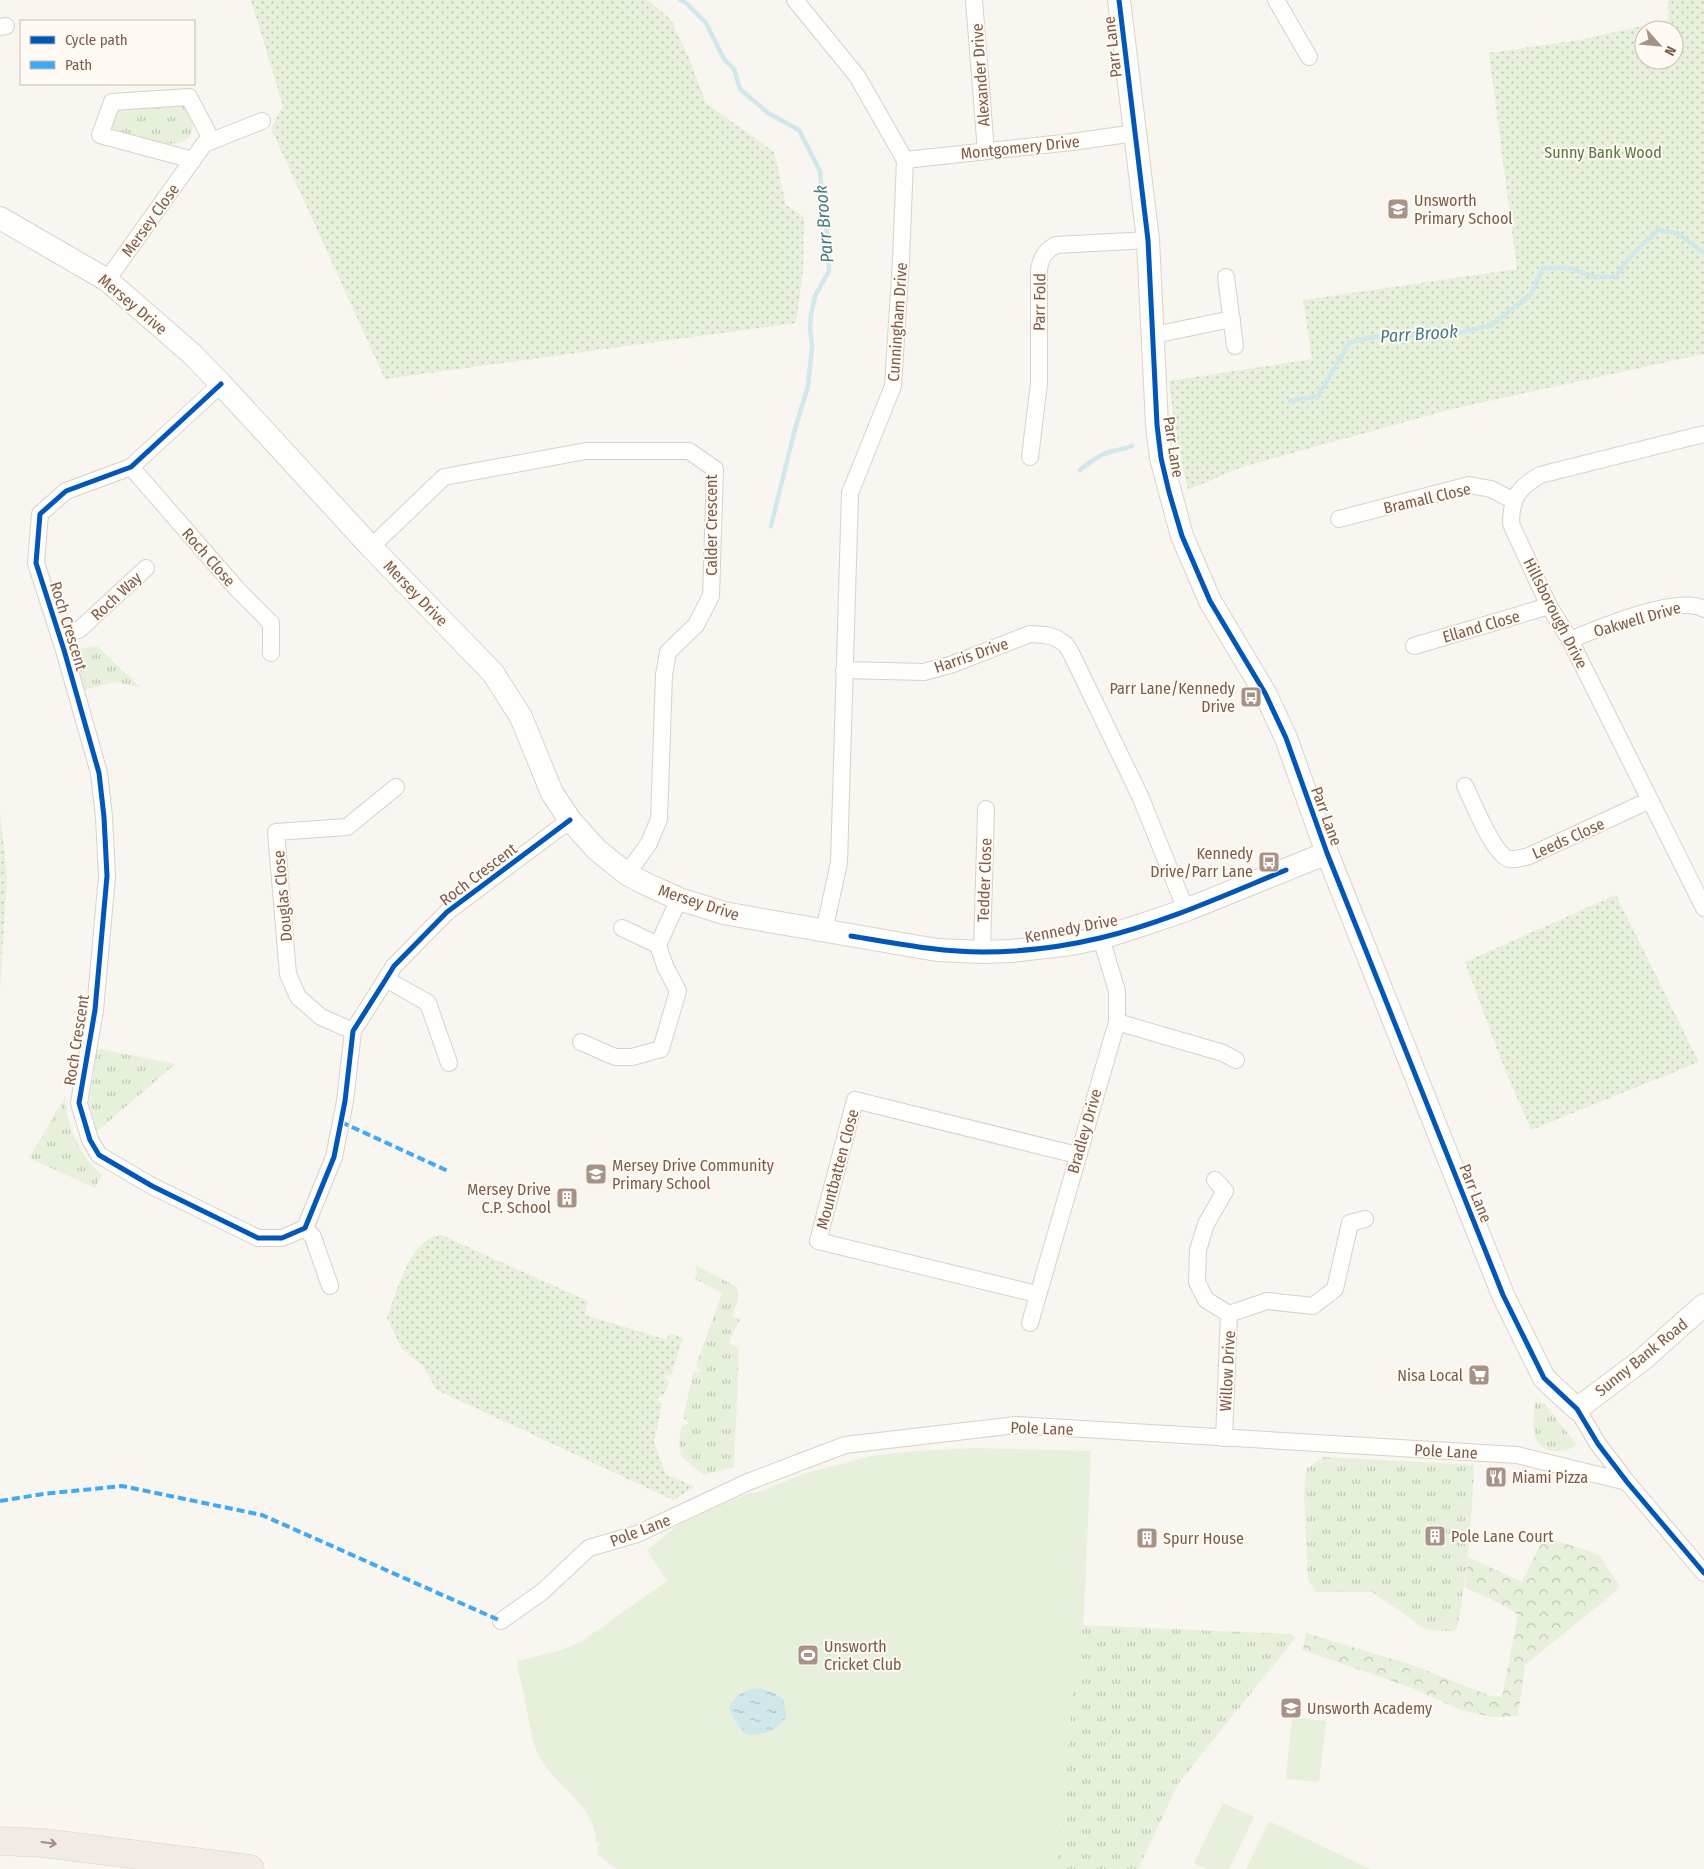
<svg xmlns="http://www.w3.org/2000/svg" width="1704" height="1869" font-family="'Fira Sans Condensed',sans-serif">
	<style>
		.grass { fill: url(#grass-tufts) }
		.forest { fill: url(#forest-crowns) }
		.park { fill: url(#park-dots); fill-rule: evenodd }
		.pitch { fill: #e7f0db }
		.water { fill: url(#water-ripples) }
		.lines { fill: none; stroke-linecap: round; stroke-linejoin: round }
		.stream { stroke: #d0e8ea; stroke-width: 4.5 }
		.street-casing { stroke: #d7d1cb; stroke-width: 18 }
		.secondary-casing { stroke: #d9d2cb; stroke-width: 24 }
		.highway-casing { stroke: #dad1cc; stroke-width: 29 }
		.street { stroke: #fefefd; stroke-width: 16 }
		.secondary { stroke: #fefefd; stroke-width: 22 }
		.highway { stroke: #f2eae7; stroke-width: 28 }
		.quiet { stroke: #3fa9f5; stroke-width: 4; stroke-dasharray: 8 4; stroke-linecap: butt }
		.cycleway-casing { stroke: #fffaf3; stroke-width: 8 }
		.cycleway { stroke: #0057b8; stroke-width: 5 }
		.oneway { stroke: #a48e83 }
		.labels { text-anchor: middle; stroke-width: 4; stroke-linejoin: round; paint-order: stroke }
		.street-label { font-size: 16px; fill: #7a5c4d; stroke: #fffaf3 }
		.park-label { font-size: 16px; fill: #537a41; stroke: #fffaf3 }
		.poi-label { font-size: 16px; fill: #7a5c4d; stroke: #fffaf3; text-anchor: start }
		.water-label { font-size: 18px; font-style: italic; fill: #437c86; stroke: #fffaf3 }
	</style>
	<defs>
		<pattern id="grass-tufts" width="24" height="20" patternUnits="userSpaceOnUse" patternTransform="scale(1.25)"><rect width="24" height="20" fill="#e7f0db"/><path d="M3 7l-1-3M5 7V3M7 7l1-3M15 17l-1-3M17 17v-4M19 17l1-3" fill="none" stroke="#c0c6b4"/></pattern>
		<pattern id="forest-crowns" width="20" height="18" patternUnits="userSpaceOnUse" patternTransform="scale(1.25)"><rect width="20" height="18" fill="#e7f0db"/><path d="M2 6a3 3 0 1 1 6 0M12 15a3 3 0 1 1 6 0" fill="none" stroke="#c0c6b4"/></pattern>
		<pattern id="park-dots" width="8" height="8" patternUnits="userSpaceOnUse" patternTransform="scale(1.25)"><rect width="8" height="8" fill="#e7f0db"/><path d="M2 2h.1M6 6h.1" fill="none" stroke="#c0c6b4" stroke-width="1.8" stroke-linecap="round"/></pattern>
		<pattern id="water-ripples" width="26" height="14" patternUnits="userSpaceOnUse" patternTransform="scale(1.25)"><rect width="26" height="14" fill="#d0e8ea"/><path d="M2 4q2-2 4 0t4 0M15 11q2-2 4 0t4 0" fill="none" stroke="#aebfc0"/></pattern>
	</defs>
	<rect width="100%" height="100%" fill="#f9f5f0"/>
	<g class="grass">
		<path d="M 182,102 C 190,112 196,124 190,136 L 182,142 L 170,144 L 117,133 L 112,130 L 110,124 L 116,107 Z"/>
		<polygon points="97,646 140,687 115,682 84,690 73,650"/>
		<polygon points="100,1049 175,1064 100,1129 96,1130 89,1103 97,1051"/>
		<path d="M 65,1097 C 67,1128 79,1154 102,1175 L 95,1188 L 29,1158 Z"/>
		<polygon points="695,1265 737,1287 738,1299 732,1316 740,1320 729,1342 739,1349 734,1467 704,1475 681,1456 679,1440 682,1426 689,1423 683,1418 693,1373 701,1371 696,1366 722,1293 695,1279 697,1271"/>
		<path d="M 1535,1402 L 1544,1403 L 1577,1445 C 1570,1450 1563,1451 1554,1451 C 1529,1449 1533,1420 1535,1402 Z"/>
		<path d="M 1324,1457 L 1474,1465 C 1472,1520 1467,1574 1457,1629 L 1450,1631 L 1427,1630 L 1372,1592 L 1316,1592 L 1308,1580 L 1304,1496 L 1306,1469 Z"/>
		<polygon points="1080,1625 1292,1634 1292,1636 1296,1637 1178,1784 1138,1869 1056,1869"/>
	</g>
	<polygon class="forest" points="1544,1537 1598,1554 1620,1586 1610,1596 1525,1665 1518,1716 1492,1717 1461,1710 1412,1688 1303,1650 1306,1633 1415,1666 1491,1696 1502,1697 1518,1615 1505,1606 1465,1587 1468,1557 1522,1582"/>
	<g class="park">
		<polygon points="251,0 648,0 671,20 689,58 706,103 774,152 786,205 804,217 803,271 796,323 385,379 271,128 283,106"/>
		<path d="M 1668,0 L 1704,0 L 1704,354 L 1452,409 L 1242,467 L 1188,490 L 1176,437 L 1169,381 L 1312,359 L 1303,300 L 1517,269 L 1489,53 L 1580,40 L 1669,20 ZM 1644,30 L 1674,30 L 1674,60 L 1644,60 Z"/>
		<polygon points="0,813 7,877 0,989"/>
		<polygon points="1616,895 1699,1062 1531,1130 1501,1060 1465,962"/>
		<path d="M 441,1235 L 588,1301 L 585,1315 L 667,1340 L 669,1333 L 683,1338 L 671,1375 L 664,1376 L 669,1382 L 664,1395 L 657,1398 L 662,1404 L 654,1442 L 666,1474 L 695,1487 L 673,1500 L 437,1390 L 422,1365 L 402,1349 L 387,1318 C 397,1291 409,1239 441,1235 Z"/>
	</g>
	<g class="pitch">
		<path d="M 974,1448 L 1091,1451 L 1084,1615 L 1083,1625 L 1080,1626 L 1056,1869 L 617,1869 L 597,1854 L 599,1842 L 596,1842 C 595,1805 559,1790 542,1761 C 529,1740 529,1714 523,1691 C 521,1680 517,1671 517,1661 L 562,1650 L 582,1641 L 667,1581 L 647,1550 L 677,1526 L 716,1507 L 747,1494 L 761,1491 L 806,1473 L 871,1456 L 915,1451 Z"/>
		<polygon points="1292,1717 1326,1721 1319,1782 1286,1779"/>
		<polygon points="1223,1803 1254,1817 1229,1869 1207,1869 1194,1863"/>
		<polygon points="1269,1821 1370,1869 1246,1869"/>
	</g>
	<path class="water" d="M 760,1688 L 772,1692 L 783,1699 L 787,1716 C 776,1731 765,1735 747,1735 L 736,1723 L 729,1708 C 735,1694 745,1690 760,1688 Z"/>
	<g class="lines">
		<g class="stream">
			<polyline points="680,0 686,3 706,23 724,59 734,69 740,89 768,113 799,130 820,171 824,219 828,237 829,271 815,296 811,315 810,328 812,346 808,386 795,429 771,526"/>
			<polyline points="1290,401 1318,396 1350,342 1379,336 1450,335 1492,325 1531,294 1543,268 1569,268 1595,277 1615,277 1630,257 1658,230 1677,233 1704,253"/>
			<path d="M 1080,470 C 1088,464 1095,458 1104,454 C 1113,450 1123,450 1132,446"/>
		</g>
		<g class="street-casing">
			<g id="street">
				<polyline points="795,0 857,76 905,160 901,260 893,386 850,493 839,863 824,931"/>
				<polyline points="974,0 986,151"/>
				<polyline points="1276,0 1309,57"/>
				<polyline points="0,27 6,26"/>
				<polyline points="193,160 100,135 112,102 189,97 212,141"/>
				<polyline points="905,160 1072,142 1135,133"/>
				<polyline points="1226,277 1235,346"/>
				<polyline points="107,280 204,144 262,121"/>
				<polyline points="1154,335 1232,319"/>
				<polyline points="221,384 131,467 66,491 40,514 36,563 64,650 99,773 104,817 107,876 95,1010 79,1103 90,1140 99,1155 152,1186 258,1238 282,1238 305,1228 334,1157 345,1101 353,1031 386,979 394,966 447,912 570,820"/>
				<path d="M 1704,434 L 1540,475 C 1518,488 1511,498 1511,524 L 1549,606 L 1570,640 L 1704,908"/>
				<path d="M 1030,457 L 1039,383 L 1039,269 C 1041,257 1046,250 1056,245 L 1148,240"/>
				<polyline points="131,467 237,589 271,623 271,653"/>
				<polyline points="1339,519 1469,485 1491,489 1514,501"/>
				<polyline points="371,547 444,477 586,451 689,451 715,469 711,596 696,625 668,652 664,675 659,819 649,843 627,874"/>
				<polyline points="59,635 79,630 146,568"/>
				<path d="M 1570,640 C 1597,629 1679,594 1704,609"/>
				<polyline points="1414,646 1549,606"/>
				<polyline points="844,670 924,672 953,664 1030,634 1046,635 1056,638 1065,644 1070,651 1140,796 1186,910"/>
				<path d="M 1465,786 C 1473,802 1493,854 1509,859 C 1516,860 1522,858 1529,856 L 1650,800"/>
				<polyline points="622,928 658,945"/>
				<polyline points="982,952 986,809"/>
				<polyline points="386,979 428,1003 449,1063"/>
				<polyline points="1117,1022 1223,1053 1236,1060"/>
				<polyline points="353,1031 321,1017 298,997 288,974 276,832 347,827 396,787"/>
				<polyline points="581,1042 615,1057 632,1057 661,1049 678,991 665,966 658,945 679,899"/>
				<polyline points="1215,1180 1225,1191 1206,1224 1198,1250 1197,1282 1206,1300 1229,1314 1224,1438"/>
				<polyline points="305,1228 313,1237 330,1286"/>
				<polyline points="1037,1294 818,1241 855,1100 1077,1155"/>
				<polyline points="1229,1314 1267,1301 1313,1306 1335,1289 1350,1223 1365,1219"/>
				<polyline points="1030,1323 1117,1022 1117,991 1101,938"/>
				<polyline points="1577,1409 1598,1444 1627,1482 1704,1573"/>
				<polyline points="501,1621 542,1592 589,1548 637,1534 748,1482 845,1445 1016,1425 1517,1455 1627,1482"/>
			</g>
		</g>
		<g class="secondary-casing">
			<g id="secondary">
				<polyline points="1119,0 1148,240 1157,425 1161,458 1182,536 1210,601 1265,693 1286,738 1327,853 1503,1295 1544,1378 1577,1409 1642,1360 1704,1305"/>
				<polyline points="0,218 107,280 192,354 221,384 371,547 493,673 521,717 552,793 570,820 597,850 627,874 644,883 679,899 724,913 757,919 937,950 982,952 1012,951 1071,944 1101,938 1145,924 1186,910 1327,853"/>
			</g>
		</g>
		<g class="highway-casing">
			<polyline id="highway" points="0,1841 43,1843 250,1869"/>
		</g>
		<use href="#street" class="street"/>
		<use href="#secondary" class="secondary"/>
		<use href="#highway" class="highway"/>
		<g class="quiet">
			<polyline points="341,1122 450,1172"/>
			<polyline points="0,1501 43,1494 122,1486 262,1515 501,1621"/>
		</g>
		<g class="cycleway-casing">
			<g id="cycleway">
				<polyline points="1119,0 1148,240 1157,425 1161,458 1169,492 1182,536 1210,601 1265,693 1286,738 1327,853 1503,1295 1544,1378 1577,1409 1598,1444 1627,1482 1704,1573"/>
				<polyline points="221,384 131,467 66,491 40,514 36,563 64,650 99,773 104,817 107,876 95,1010 79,1103 90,1140 99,1155 152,1186 258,1238 282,1238 305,1228 334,1157 345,1101 353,1031 386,979 394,966 447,912 570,820"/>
				<path d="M 851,936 C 895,943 939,952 983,952 C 1022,952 1062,947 1100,938 C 1164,923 1225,895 1286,870"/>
			</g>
		</g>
		<use href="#cycleway" class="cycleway"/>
	</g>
	<defs><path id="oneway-shaft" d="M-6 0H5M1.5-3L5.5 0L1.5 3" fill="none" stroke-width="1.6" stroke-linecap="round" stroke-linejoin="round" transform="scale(1.25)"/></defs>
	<use class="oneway" href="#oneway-shaft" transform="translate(49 1843) rotate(7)"/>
	<defs>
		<g id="school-square" transform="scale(1.125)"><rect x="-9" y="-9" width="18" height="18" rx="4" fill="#a69286" stroke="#fffaf3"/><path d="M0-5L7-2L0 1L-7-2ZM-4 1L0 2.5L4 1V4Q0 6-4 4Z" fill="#fff"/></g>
		<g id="bus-square" transform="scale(1.125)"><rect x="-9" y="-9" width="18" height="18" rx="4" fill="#a69286" stroke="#fffaf3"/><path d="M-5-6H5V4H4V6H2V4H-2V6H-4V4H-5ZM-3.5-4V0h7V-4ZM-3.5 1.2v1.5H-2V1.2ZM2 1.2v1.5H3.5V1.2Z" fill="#fff"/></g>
		<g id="building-square" transform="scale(1.125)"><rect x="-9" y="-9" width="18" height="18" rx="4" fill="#a69286" stroke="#fffaf3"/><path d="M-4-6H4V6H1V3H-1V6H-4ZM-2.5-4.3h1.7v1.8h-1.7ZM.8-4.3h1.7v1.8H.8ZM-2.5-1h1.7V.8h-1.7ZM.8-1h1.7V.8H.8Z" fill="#fff"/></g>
		<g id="supermarket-square" transform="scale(1.125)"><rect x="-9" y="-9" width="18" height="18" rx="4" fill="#a69286" stroke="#fffaf3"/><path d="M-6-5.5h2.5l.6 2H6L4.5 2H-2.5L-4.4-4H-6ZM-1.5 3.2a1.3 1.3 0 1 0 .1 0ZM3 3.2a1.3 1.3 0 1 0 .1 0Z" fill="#fff"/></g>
		<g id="restaurant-square" transform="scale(1.125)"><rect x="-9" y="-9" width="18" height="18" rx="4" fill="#a69286" stroke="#fffaf3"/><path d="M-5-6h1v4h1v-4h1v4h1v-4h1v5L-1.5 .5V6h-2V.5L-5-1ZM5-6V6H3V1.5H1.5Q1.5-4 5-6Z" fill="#fff"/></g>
		<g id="stadium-square" transform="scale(1.125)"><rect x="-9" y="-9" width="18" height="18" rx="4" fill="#a69286" stroke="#fffaf3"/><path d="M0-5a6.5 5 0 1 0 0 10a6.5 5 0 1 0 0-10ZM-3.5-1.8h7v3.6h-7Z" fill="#fff"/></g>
	</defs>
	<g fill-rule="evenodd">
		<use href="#school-square" x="1398" y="209"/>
		<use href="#bus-square" x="1251" y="697"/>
		<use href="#bus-square" x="1269" y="862"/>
		<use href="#school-square" x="596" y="1174"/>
		<use href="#building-square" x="567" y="1198"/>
		<use href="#supermarket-square" x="1479" y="1375"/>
		<use href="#restaurant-square" x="1496" y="1477"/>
		<use href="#building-square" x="1435" y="1536"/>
		<use href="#building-square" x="1147" y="1538"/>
		<use href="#stadium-square" x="808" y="1655"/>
		<use href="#school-square" x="1291" y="1708"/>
	</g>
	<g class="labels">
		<g class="street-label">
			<text transform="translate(1112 47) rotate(-97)" y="6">Parr Lane</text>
			<text transform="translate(980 75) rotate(-94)" y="6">Alexander Drive</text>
			<text transform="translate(1020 147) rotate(-6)" y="6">Montgomery Drive</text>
			<text transform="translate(150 220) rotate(-54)" y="6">Mersey Close</text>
			<text transform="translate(1039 302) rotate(-89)" y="6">Parr Fold</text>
			<text transform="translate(133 304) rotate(40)" y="6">Mersey Drive</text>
			<text transform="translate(897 322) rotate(-86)" y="6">Cunningham Drive</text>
			<text transform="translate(1174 447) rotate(81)" y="6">Parr Lane</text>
			<text transform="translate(1427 498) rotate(-13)" y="6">Bramall Close</text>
			<text transform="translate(711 525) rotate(-90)" y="6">Calder Crescent</text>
			<text transform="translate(209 557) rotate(49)" y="6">Roch Close</text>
			<text transform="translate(416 593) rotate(46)" y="6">Mersey Drive</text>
			<text transform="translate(116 596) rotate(-43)" y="6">Roch Way</text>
			<text transform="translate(1556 613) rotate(63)" y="6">Hillsborough Drive</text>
			<text transform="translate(1637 619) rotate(-16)" y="6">Oakwell Drive</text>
			<text transform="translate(69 626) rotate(73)" y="6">Roch Crescent</text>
			<text transform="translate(1481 626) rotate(-16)" y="6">Elland Close</text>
			<text transform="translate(971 655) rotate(-19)" y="6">Harris Drive</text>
			<text transform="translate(1327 816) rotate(70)" y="6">Parr Lane</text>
			<text transform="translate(1568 838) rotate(-24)" y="6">Leeds Close</text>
			<text transform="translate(478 874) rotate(-37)" y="6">Roch Crescent</text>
			<text transform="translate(984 880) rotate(-88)" y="6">Tedder Close</text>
			<text transform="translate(282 896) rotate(-95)" y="6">Douglas Close</text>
			<text transform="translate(699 902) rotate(18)" y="6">Mersey Drive</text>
			<text transform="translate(1071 928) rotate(-11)" y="6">Kennedy Drive</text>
			<text transform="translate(76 1040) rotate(-81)" y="6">Roch Crescent</text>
			<text transform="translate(1084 1131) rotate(-74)" y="6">Bradley Drive</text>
			<text transform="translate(837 1169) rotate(-75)" y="6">Mountbatten Close</text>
			<text transform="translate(1476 1193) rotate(68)" y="6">Parr Lane</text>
			<text transform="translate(1641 1357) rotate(-39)" y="6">Sunny Bank Road</text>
			<text transform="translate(1227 1371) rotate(-87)" y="6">Willow Drive</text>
			<text transform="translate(1042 1428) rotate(2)" y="6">Pole Lane</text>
			<text transform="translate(1446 1451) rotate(3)" y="6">Pole Lane</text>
			<text transform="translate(640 1530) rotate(-21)" y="6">Pole Lane</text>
		</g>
		<g class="park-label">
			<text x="1603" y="158">Sunny Bank Wood</text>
		</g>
		<g class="poi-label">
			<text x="1414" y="206">Unsworth<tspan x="1414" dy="18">Primary School</tspan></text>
			<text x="1235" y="694" text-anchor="end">Parr Lane/Kennedy<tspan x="1235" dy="18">Drive</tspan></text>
			<text x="1253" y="859" text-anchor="end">Kennedy<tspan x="1253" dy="18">Drive/Parr Lane</tspan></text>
			<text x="612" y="1171">Mersey Drive Community<tspan x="612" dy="18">Primary School</tspan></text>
			<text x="551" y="1195" text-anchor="end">Mersey Drive<tspan x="551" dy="18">C.P. School</tspan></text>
			<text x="1463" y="1381" text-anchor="end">Nisa Local</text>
			<text x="1512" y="1483">Miami Pizza</text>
			<text x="1451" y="1542">Pole Lane Court</text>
			<text x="1163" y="1544">Spurr House</text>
			<text x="824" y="1652">Unsworth<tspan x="824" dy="18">Cricket Club</tspan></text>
			<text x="1307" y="1714">Unsworth Academy</text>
		</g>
		<g class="water-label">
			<text transform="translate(824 224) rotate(-95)" y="6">Parr Brook</text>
			<text transform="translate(1419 334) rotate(-4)" y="6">Parr Brook</text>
		</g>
	</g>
	<rect x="20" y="20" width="175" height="65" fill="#fffaf3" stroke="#cabbb1"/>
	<rect x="30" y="36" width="25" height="8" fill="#0057b8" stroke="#cabbb1"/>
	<text x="65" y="45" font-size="15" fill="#7a5c4d">Cycle path</text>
	<rect x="30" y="61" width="25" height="8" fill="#3fa9f5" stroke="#cabbb1"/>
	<text x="65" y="70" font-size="15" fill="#7a5c4d">Path</text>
	<g transform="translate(1659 45) rotate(117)"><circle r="24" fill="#fffaf3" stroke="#cabbb1"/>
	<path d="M0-4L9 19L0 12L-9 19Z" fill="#a69286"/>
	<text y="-8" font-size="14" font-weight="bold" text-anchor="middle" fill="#7a5c4d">N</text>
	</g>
</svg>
